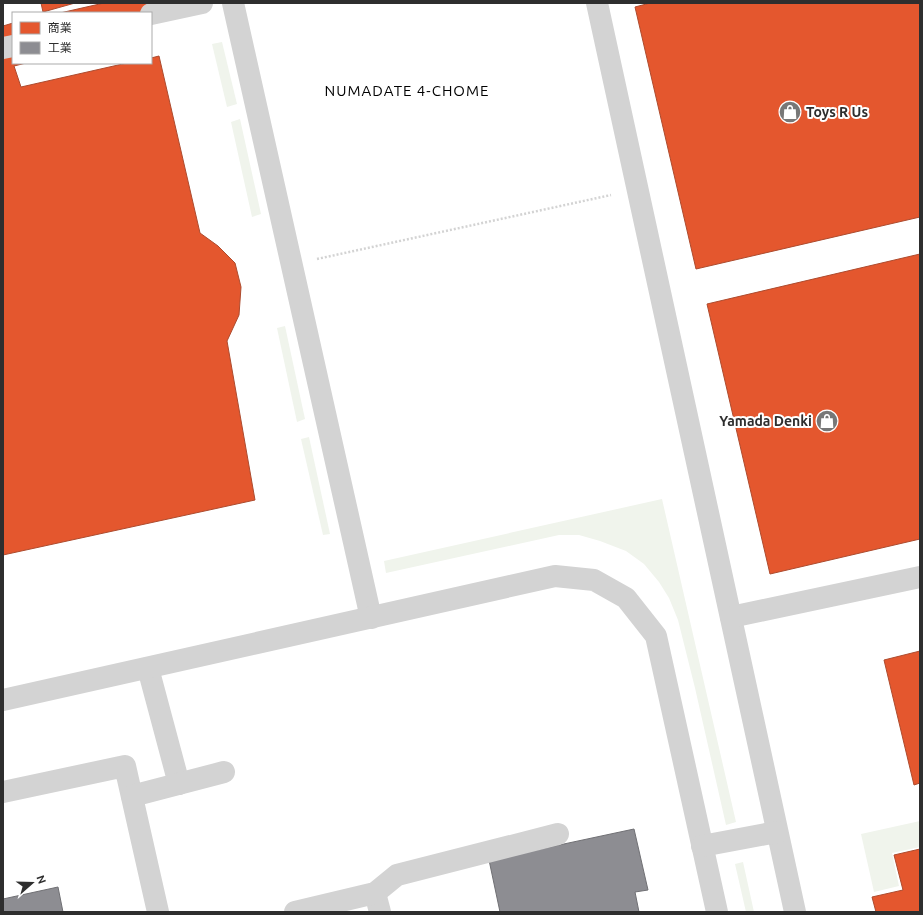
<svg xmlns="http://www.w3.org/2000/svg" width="923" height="915" font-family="Ubuntu,'Noto Sans JP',sans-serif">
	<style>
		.green { fill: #f0f4ec }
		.shops { fill: #e4572e; stroke: #ad4b2e }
		.industry { fill: #8d8d92; stroke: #707074 }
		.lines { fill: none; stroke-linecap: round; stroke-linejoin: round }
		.path { stroke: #d3d3d3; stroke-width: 2.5; stroke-dasharray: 2 2; stroke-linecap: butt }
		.minor { stroke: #d3d3d3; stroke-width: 22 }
		.labels { text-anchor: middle; stroke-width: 4; stroke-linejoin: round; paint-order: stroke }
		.poi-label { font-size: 14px; font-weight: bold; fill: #2e2e2e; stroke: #fff; text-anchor: start }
		.neighbourhood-label { font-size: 15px; letter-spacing: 1px; fill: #000; stroke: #fff }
	</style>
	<rect width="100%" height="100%" fill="#fff"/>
	<g class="green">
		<polygon points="222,42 237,104 227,107 212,44"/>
		<polygon points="240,119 261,214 252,217 231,122"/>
		<polygon points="285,326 305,419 297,422 277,328"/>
		<polygon points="309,437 330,534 323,535 301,439"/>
		<polygon points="662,499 736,822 726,825 695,688 678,620 669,598 659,582 644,564 626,551 600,541 579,535 559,535 386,573 384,561"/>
		<polygon points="920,821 920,847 892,853 899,886 874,892 861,834"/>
		<polygon points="743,862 754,912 746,912 735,864"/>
	</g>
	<g class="shops">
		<polygon points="41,3 75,3 43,12"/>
		<polygon points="104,3 147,3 150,13 60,13"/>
		<polygon points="650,3 920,3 920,217 696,269 635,7"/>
		<polygon points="13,23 13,63 26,63 14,66 21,87 127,63 151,63 151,58 159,56 200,233 218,246 235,263 241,287 239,315 227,341 255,500 3,555 3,26"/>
		<polygon points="920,254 920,539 770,574 707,304"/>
		<polygon points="920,651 920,783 914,785 884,660"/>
		<polygon points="920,849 920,912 876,912 872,897 903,890 894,855"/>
	</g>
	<g class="industry">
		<polygon points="634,829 648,890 635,892 639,912 500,912 489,860"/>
		<polygon points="58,887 63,912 3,912 3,899"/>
	</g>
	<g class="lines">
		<polyline class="path" points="317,259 611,195"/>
		<g class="minor">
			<polyline points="233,3 371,618"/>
			<polyline points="597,3 795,912"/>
			<polyline points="151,14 202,3"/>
			<polyline points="3,48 13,46"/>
			<polyline points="731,617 920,577"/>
			<polyline points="148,668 179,784"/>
			<polyline points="3,700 555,576 594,580 626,598 656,636 717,912"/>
			<polyline points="3,792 125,766 158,912"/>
			<polyline points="132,796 224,772"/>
			<polyline points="702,846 777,832"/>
			<polyline points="375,893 380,912"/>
			<polyline points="295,912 375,893 397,875 558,834"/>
		</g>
	</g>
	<defs>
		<g id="shop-disc" transform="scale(1.15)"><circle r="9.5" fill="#777" stroke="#fff"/><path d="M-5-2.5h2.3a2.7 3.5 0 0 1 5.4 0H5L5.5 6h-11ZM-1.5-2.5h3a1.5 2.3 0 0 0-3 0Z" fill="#fff"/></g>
	</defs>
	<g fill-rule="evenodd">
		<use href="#shop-disc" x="790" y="112"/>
		<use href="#shop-disc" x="827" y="421"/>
	</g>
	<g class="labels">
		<g class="poi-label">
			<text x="806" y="117">Toys R Us</text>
			<text x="812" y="426" text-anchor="end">Yamada Denki</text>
		</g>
		<g class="neighbourhood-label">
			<text x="407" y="96">NUMADATE 4-CHOME</text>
		</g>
	</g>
	<rect width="923" height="915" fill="none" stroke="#2e2e2e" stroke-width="8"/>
	<rect x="12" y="12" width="140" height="52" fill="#ffffff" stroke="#ababab"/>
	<rect x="20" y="22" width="20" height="12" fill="#e4572e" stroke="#ababab"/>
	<text x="48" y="32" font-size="12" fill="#2e2e2e">商業</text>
	<rect x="20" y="42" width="20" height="12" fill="#8d8d92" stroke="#ababab"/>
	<text x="48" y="52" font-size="12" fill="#2e2e2e">工業</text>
	<g transform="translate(32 883) rotate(70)" stroke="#ffffff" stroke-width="3" paint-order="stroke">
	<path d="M0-3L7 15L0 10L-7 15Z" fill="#2e2e2e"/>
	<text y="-6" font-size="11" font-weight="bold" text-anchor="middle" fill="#2e2e2e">N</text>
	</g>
</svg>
